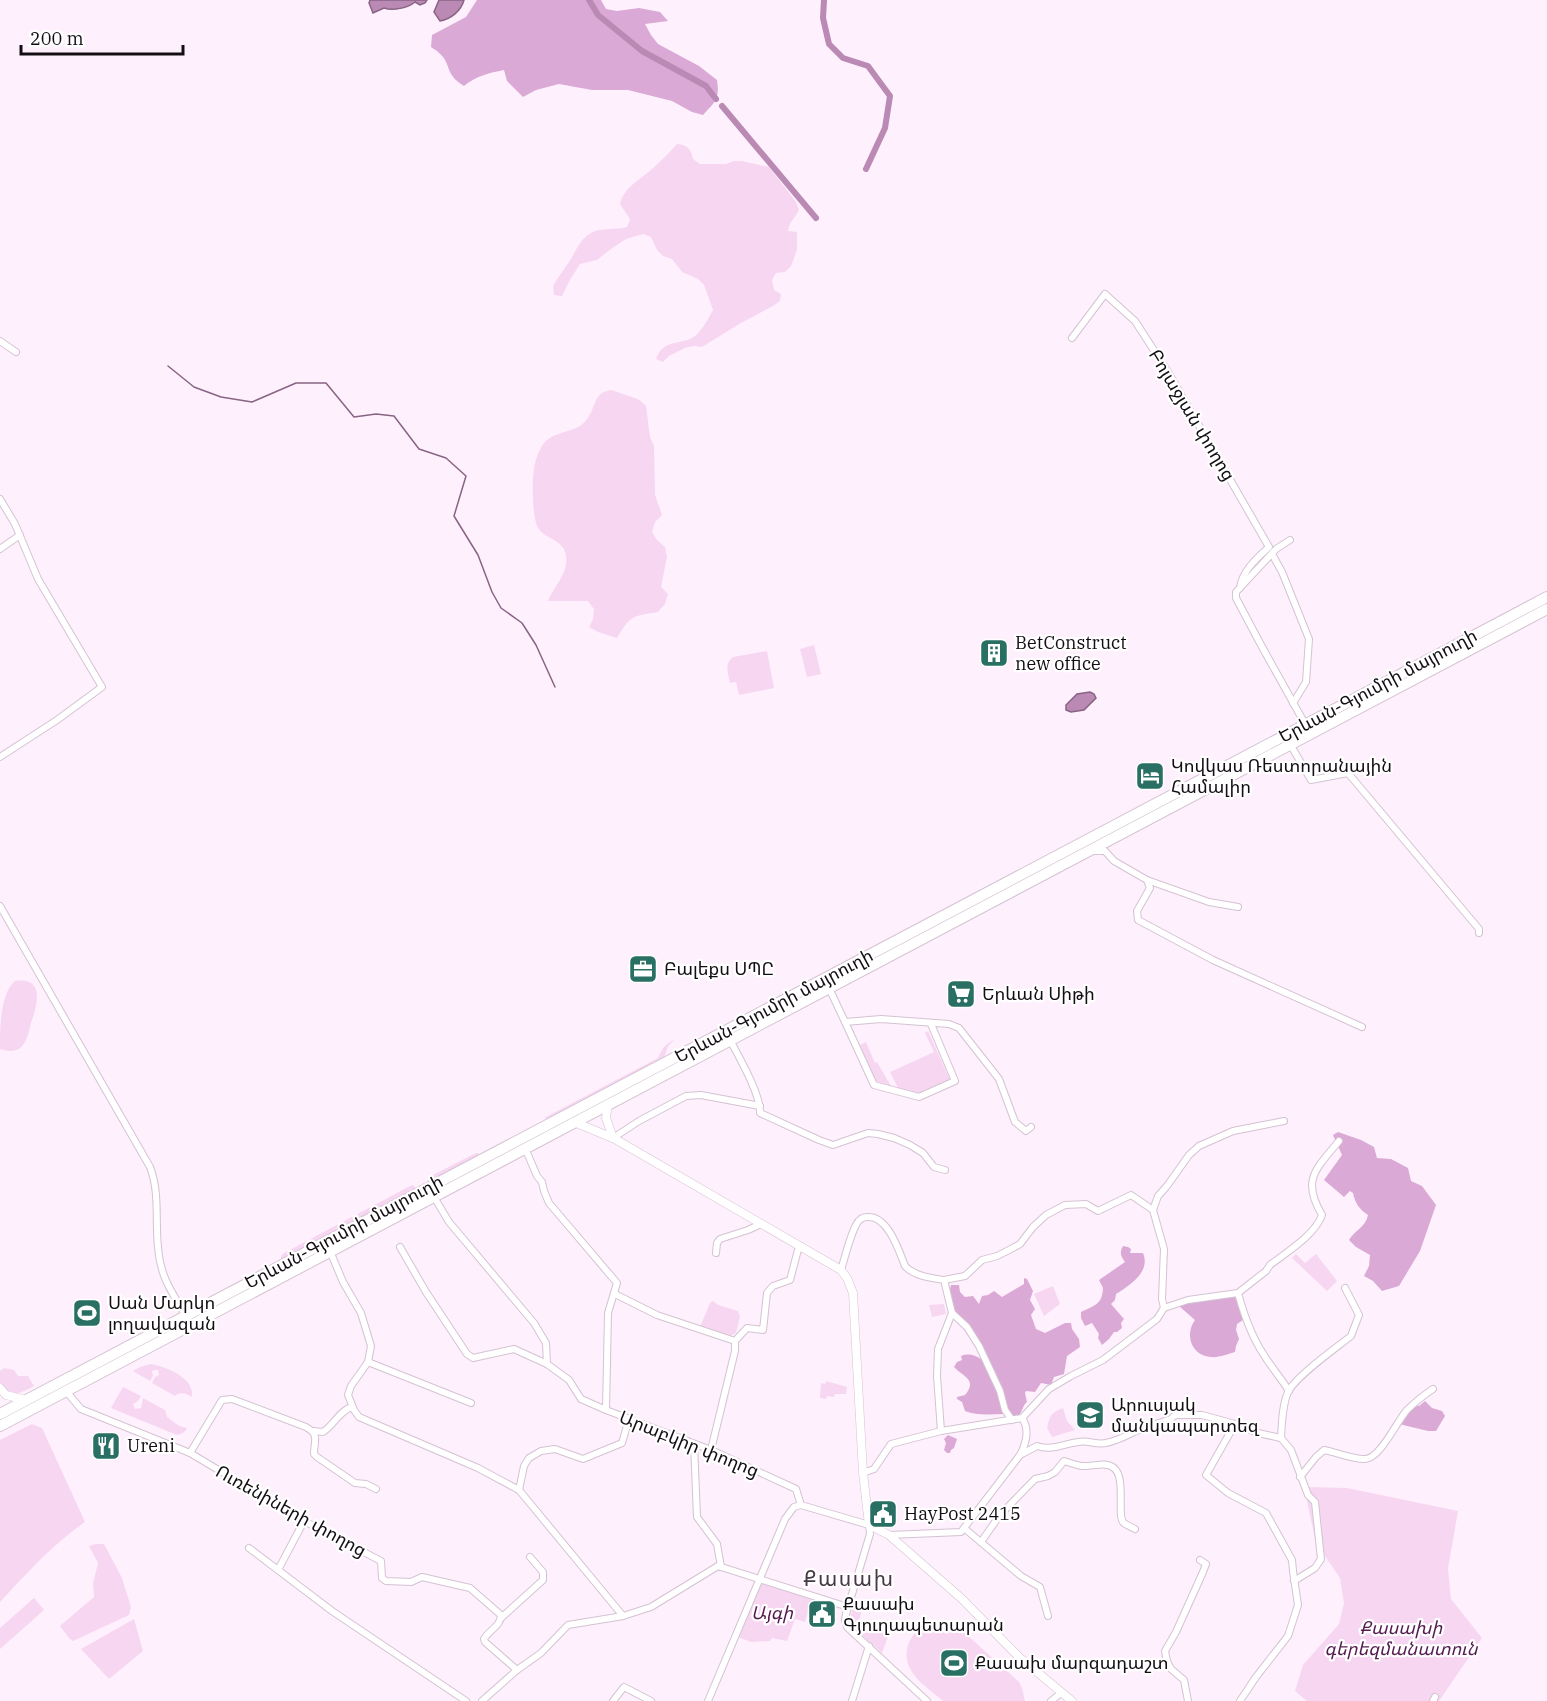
<svg xmlns="http://www.w3.org/2000/svg" width="1547" height="1701" font-family="'IBM Plex Serif','Noto Sans Armenian',serif">
	<style>
		.green { fill: #f7d6f2 }
		.forest { fill: #dba9d5 }
		.water { fill: #ba89b4; stroke: #886484; stroke-width: 1.5 }
		.lines { fill: none; stroke-linecap: round; stroke-linejoin: round }
		.stream { stroke: #886484; stroke-width: 1.5 }
		.canal { stroke: #ba89b4; stroke-width: 6 }
		.minor-casing { stroke: #d4c3d2; stroke-width: 8 }
		.tertiary-casing { stroke: #d4c3d2; stroke-width: 9 }
		.trunk-casing { stroke: #d4c3d2; stroke-width: 12 }
		.minor { stroke: #fff; stroke-width: 6 }
		.tertiary { stroke: #fff; stroke-width: 8 }
		.trunk { stroke: #fff; stroke-width: 10 }
		.labels { text-anchor: middle; stroke-width: 4.5; stroke-linejoin: round; paint-order: stroke }
		.street-label { font-size: 18px; fill: #130e13; stroke: #fff }
		.poi-label { font-size: 18px; fill: #130e13; stroke: #fff; text-anchor: start }
		.park-label { font-size: 18px; font-style: italic; fill: #551b51; stroke: #fff }
		.quarter-label { font-size: 21px; letter-spacing: 1.5px; fill: #463844; stroke: #fff }
	</style>
	<rect width="100%" height="100%" fill="#fff0fd"/>
	<g class="green">
		<path d="M 677,144 C 688,145 691,149 693,159 L 700,164 L 726,164 L 734,161 L 742,161 L 769,167 L 796,202 L 799,210 C 795,218 789,222 788,231 L 797,232 L 797,250 L 791,266 L 785,272 L 776,273 L 772,280 L 774,290 L 781,294 L 780,301 L 773,306 L 741,323 L 702,347 L 694,346 L 685,348 L 669,356 L 663,362 L 656,359 C 663,340 677,345 692,338 C 701,333 708,319 713,310 L 704,285 L 698,279 L 682,272 L 672,259 L 663,256 L 657,250 L 651,237 L 643,234 L 626,239 L 611,249 L 597,260 L 580,264 L 570,280 L 562,296 L 554,295 L 553,286 C 558,277 565,268 571,259 C 577,248 582,236 595,231 C 606,228 616,230 627,227 L 630,219 L 620,204 C 624,187 640,180 652,169 C 661,161 669,153 677,144 Z"/>
		<path d="M 611,390 L 638,399 L 646,406 L 650,437 L 654,446 L 655,495 L 662,515 L 655,522 L 652,532 L 657,540 L 665,547 L 667,557 L 661,587 L 668,594 L 665,604 L 658,612 C 633,616 630,615 617,638 L 598,632 L 589,627 L 593,619 L 594,609 L 588,601 L 548,601 C 554,586 569,573 566,555 C 563,539 546,540 538,528 C 532,518 532,480 534,469 C 535,460 540,446 547,440 C 557,432 570,432 580,426 C 594,417 593,398 602,393 C 605,391 608,391 611,390 Z"/>
		<polygon points="814,645 821,674 807,677 800,649"/>
		<path d="M 767,651 L 774,688 L 739,695 L 736,682 L 730,683 C 728,673 724,664 733,657 Z"/>
		<path d="M 15,981 C 46,977 37,1005 31,1023 C 29,1030 27,1044 19,1049 C 13,1052 6,1051 0,1049 C 0,1028 0,994 15,981 Z"/>
		<polygon points="928,1031 950,1080 915,1095 899,1090 890,1072 934,1052 925,1033"/>
		<path d="M 675,1039 L 668,1046 L 663,1061 L 552,1119 L 544,1118 L 658,1058 C 662,1049 665,1044 675,1039 Z"/>
		<polygon points="866,1042 875,1063 877,1062 891,1086 876,1081 860,1045"/>
		<polygon points="476,1153 478,1153 479,1156 430,1181 431,1176"/>
		<polygon points="412,1185 414,1186 417,1189 283,1261 281,1260 281,1256 284,1253"/>
		<polygon points="1296,1254 1305,1263 1316,1254 1337,1281 1327,1291 1292,1258"/>
		<polygon points="1053,1286 1060,1304 1044,1316 1034,1294"/>
		<polygon points="713,1301 718,1305 738,1311 740,1317 736,1333 728,1337 700,1327 710,1303"/>
		<polygon points="944,1304 946,1314 932,1317 929,1305"/>
		<path d="M 151,1364 C 167,1367 195,1378 192,1397 C 187,1394 180,1391 175,1396 L 152,1383 L 155,1377 L 159,1375 L 158,1370 L 155,1370 L 152,1371 L 153,1376 L 150,1381 L 133,1371 L 140,1367 Z"/>
		<path d="M 4,1368 L 14,1370 L 18,1376 L 28,1376 L 34,1386 C 19,1394 11,1399 0,1383 L 0,1371 Z"/>
		<polygon points="826,1381 847,1387 846,1394 835,1394 834,1397 827,1396 826,1399 820,1398 821,1383 825,1384"/>
		<path d="M 123,1387 L 141,1396 L 138,1401 L 133,1404 L 135,1409 L 141,1408 L 143,1398 L 165,1410 L 167,1417 L 179,1426 L 187,1428 C 185,1432 182,1434 177,1435 L 111,1408 Z"/>
		<path d="M 1063,1408 L 1067,1421 L 1075,1430 L 1052,1437 L 1047,1428 C 1050,1415 1051,1413 1063,1408 Z"/>
		<path d="M 32,1424 L 42,1428 L 85,1522 C 53,1544 27,1573 0,1602 L 0,1440 Z"/>
		<polygon points="1304,1487 1347,1488 1458,1511 1448,1569 1451,1599 1482,1638 1439,1701 1307,1701 1295,1691 1303,1665 1339,1624 1344,1603 1340,1578 1316,1543"/>
		<polygon points="96,1544 104,1544 122,1578 131,1607 129,1615 73,1641 69,1638 60,1626 94,1597 93,1583 98,1563 89,1546"/>
		<polygon points="758,1580 812,1599 805,1622 795,1619 787,1641 772,1638 770,1641 751,1642 738,1637"/>
		<polygon points="34,1598 44,1610 0,1649 0,1628"/>
		<polygon points="855,1602 863,1605 859,1621 890,1631 882,1653 852,1626 849,1621"/>
		<polygon points="134,1619 143,1651 109,1679 81,1649"/>
		<path d="M 934,1621 L 949,1622 L 956,1625 L 1019,1682 L 1022,1688 L 1025,1701 L 943,1701 C 933,1692 919,1683 912,1672 C 898,1651 913,1627 934,1621 Z"/>
	</g>
	<g class="forest">
		<path d="M 477,0 L 601,0 L 606,9 L 617,11 L 639,8 L 660,12 L 668,21 L 645,24 L 651,35 L 658,44 L 699,66 L 717,80 C 720,99 715,102 703,115 L 692,112 L 672,101 L 628,90 L 592,90 L 559,84 L 536,90 L 523,97 L 507,81 L 504,70 C 489,73 476,76 464,86 C 444,74 452,64 439,53 C 437,50 433,49 431,47 L 432,35 L 466,17 Z"/>
		<path d="M 1338,1132 L 1361,1140 L 1374,1147 L 1377,1158 L 1391,1159 L 1408,1168 L 1411,1181 L 1422,1186 L 1436,1205 L 1420,1251 L 1399,1286 L 1382,1291 L 1373,1281 L 1364,1276 L 1369,1266 L 1370,1255 L 1356,1247 L 1349,1240 C 1355,1230 1366,1227 1368,1215 C 1359,1209 1355,1203 1353,1193 L 1350,1191 L 1344,1197 L 1324,1180 L 1342,1155 L 1333,1135 Z"/>
		<path d="M 1123,1246 L 1128,1247 L 1131,1249 L 1130,1253 L 1143,1253 C 1151,1272 1130,1285 1116,1294 L 1115,1300 L 1111,1304 L 1124,1319 L 1121,1323 L 1122,1328 L 1117,1332 L 1114,1332 L 1109,1339 L 1102,1345 L 1098,1338 L 1099,1334 L 1092,1323 L 1085,1326 L 1081,1318 L 1081,1312 C 1095,1305 1102,1305 1103,1288 L 1099,1280 L 1125,1262 C 1121,1256 1119,1253 1123,1246 Z"/>
		<path d="M 1024,1278 L 1027,1279 L 1033,1291 L 1030,1300 L 1035,1309 L 1031,1315 L 1036,1329 L 1045,1333 L 1065,1323 L 1071,1323 L 1072,1329 L 1079,1339 L 1080,1347 L 1067,1356 L 1064,1374 L 1054,1377 L 1051,1385 L 1041,1383 L 1035,1392 L 1026,1391 L 1025,1393 L 1027,1402 C 1022,1406 1023,1412 1018,1416 C 1013,1416 1008,1414 1004,1414 C 991,1414 977,1416 965,1411 L 962,1402 L 957,1399 L 957,1397 L 965,1395 C 978,1379 963,1377 954,1367 L 957,1362 L 962,1360 L 961,1356 C 968,1353 975,1355 981,1359 L 982,1347 L 967,1325 L 954,1310 L 950,1289 L 951,1285 L 959,1285 L 960,1292 L 965,1297 L 973,1296 L 979,1304 L 982,1296 L 988,1295 L 994,1291 L 1002,1297 L 1024,1284 Z"/>
		<path d="M 1235,1297 L 1243,1320 L 1237,1324 L 1236,1330 L 1239,1339 L 1236,1346 L 1235,1352 C 1228,1354 1218,1358 1211,1357 C 1192,1356 1184,1335 1195,1320 L 1179,1306 C 1193,1297 1218,1299 1235,1297 Z"/>
		<polygon points="1425,1401 1432,1408 1442,1411 1445,1416 1436,1431 1428,1431 1399,1424 1416,1405 1419,1406"/>
		<polygon points="948,1435 957,1439 954,1448 951,1450 950,1453 947,1453 944,1450 946,1443 944,1439"/>
	</g>
	<g class="water">
		<path d="M 370,0 L 427,0 L 425,3 L 420,5 L 415,2 C 408,8 393,11 384,8 L 373,13 L 369,3 Z"/>
		<path d="M 439,0 L 464,0 C 461,11 451,19 440,21 L 434,12 Z"/>
		<polygon points="1090,692 1094,694 1096,698 1084,710 1071,712 1066,710 1066,705 1077,694"/>
		<polygon points="84,1301 89,1302 91,1306 93,1305 96,1311 93,1311 97,1319 88,1323 84,1316 81,1316 79,1311 82,1310 80,1306"/>
	</g>
	<g class="lines">
		<polyline class="stream" points="168,366 194,387 221,397 252,402 296,383 326,383 354,417 376,414 394,416 419,449 446,458 466,476 454,516 478,555 492,592 501,608 522,623 536,645 555,687"/>
		<g class="canal">
			<polyline points="589,0 598,15 642,51 706,86 716,99"/>
			<polyline points="824,0 823,18 829,44 843,58 868,66 890,96 885,128 866,169"/>
			<polyline points="722,106 816,218"/>
		</g>
		<g class="minor-casing">
			<g id="minor">
				<path d="M 1072,338 L 1105,294 L 1135,321 L 1168,372 L 1269,547 C 1257,558 1242,571 1240,588"/>
				<polyline points="0,341 16,352"/>
				<polyline points="0,499 15,524 38,579 102,687 57,720 0,757"/>
				<polyline points="1290,540 1276,549 1236,592 1236,598 1261,645 1305,724"/>
				<polyline points="0,549 20,535"/>
				<polyline points="1272,554 1282,572 1309,639 1306,682 1293,703"/>
				<polyline points="1290,744 1311,780 1348,773 1479,929 1479,933"/>
				<polyline points="1094,851 1105,851 1114,861 1147,880 1209,902 1238,907"/>
				<polyline points="1147,880 1150,888 1137,911 1138,920 1213,960 1362,1027"/>
				<path d="M 0,906 L 150,1167 C 160,1193 155,1220 158,1247 C 160,1276 171,1291 186,1316"/>
				<polyline points="829,988 845,1022 881,1019 949,1024 959,1028 999,1079 1015,1122 1026,1131 1031,1127"/>
				<polyline points="845,1022 874,1085 919,1097 955,1081 931,1024"/>
				<path d="M 730,1040 C 739,1057 761,1095 760,1113 L 819,1140 L 833,1145 L 868,1133 L 878,1134 L 894,1138 L 910,1145 L 923,1153 L 934,1167 L 945,1170"/>
				<polyline points="613,1138 639,1121 686,1096 701,1095 760,1106"/>
				<polyline points="525,1148 537,1176 542,1182 544,1191 549,1203 617,1283 608,1313 606,1410 711,1450 796,1489 801,1505"/>
				<polyline points="434,1197 449,1222 534,1323 546,1343 547,1364 569,1380 581,1399 606,1410"/>
				<polyline points="1153,1210 1158,1196 1167,1186 1189,1155 1199,1146 1233,1131 1284,1121"/>
				<polyline points="400,1247 426,1292 467,1354 473,1358 514,1349 547,1364"/>
				<polyline points="330,1251 343,1282 361,1313 371,1346 368,1362 351,1386 348,1395 354,1410 359,1417 478,1468 519,1490 623,1616"/>
				<polyline points="716,1253 717,1243 720,1239 748,1230 761,1224"/>
				<path d="M 841,1270 C 845,1257 850,1236 856,1225 C 858,1221 862,1217 867,1217 C 888,1215 899,1251 905,1266 C 914,1276 931,1278 944,1280 L 952,1313 L 938,1349 L 937,1376 L 941,1431"/>
				<polyline points="944,1280 965,1276 982,1260 997,1256 1009,1250 1020,1244 1033,1227 1046,1215 1065,1205 1086,1204 1098,1211 1131,1195 1153,1210 1164,1249 1162,1299 1164,1308"/>
				<path d="M 1238,1293 L 1266,1271 L 1270,1265 C 1287,1252 1315,1235 1322,1215 C 1301,1180 1316,1169 1339,1141"/>
				<polyline points="615,1294 657,1315 735,1341"/>
				<path d="M 1164,1308 L 1188,1300 L 1238,1293 C 1244,1315 1251,1336 1264,1355 C 1271,1367 1281,1378 1289,1391"/>
				<polyline points="952,1313 967,1327 979,1346 1000,1391 1005,1410 1012,1420"/>
				<polyline points="368,1362 471,1403"/>
				<path d="M 66,1391 L 81,1409 L 190,1453 L 304,1521 L 381,1561 L 382,1578 L 386,1581 L 411,1582 L 422,1577 L 470,1588 L 501,1615 C 501,1626 489,1630 484,1639 L 485,1642 L 517,1670"/>
				<polyline points="1022,1418 1049,1389 1071,1376 1103,1360 1157,1319 1164,1308"/>
				<polyline points="1235,1424 1206,1475 1228,1493 1266,1513 1292,1560 1293,1571 1298,1605 1288,1636 1256,1677 1240,1701"/>
				<path d="M 313,1431 L 323,1432 C 334,1425 340,1410 352,1407"/>
				<polyline points="694,1444 697,1517 717,1544 721,1567"/>
				<polyline points="711,1450 735,1351 735,1341 747,1328 763,1330 767,1293 773,1286 790,1280 799,1246"/>
				<path d="M 190,1453 L 222,1400 L 232,1399 L 306,1427 C 320,1435 314,1440 314,1454 L 317,1457 L 355,1483 L 366,1484 L 376,1489"/>
				<path d="M 1020,1455 L 1037,1446 C 1052,1451 1063,1444 1078,1442 C 1088,1440 1096,1445 1106,1443 C 1117,1441 1126,1436 1136,1431 C 1147,1426 1160,1423 1171,1419 L 1175,1415 L 1202,1415 L 1235,1424 L 1258,1433 L 1281,1438"/>
				<polyline points="863,1473 874,1469 891,1444 941,1431 1022,1418"/>
				<path d="M 1300,1477 L 1316,1457 L 1324,1450 C 1335,1452 1356,1460 1365,1459 C 1380,1459 1397,1421 1407,1410 C 1415,1402 1424,1395 1433,1389"/>
				<polyline points="519,1490 524,1466 529,1458 541,1451 555,1449 583,1459 622,1443 629,1419"/>
				<polyline points="801,1505 869,1525 870,1534 846,1614 845,1620 847,1627 927,1701"/>
				<polyline points="304,1521 278,1570 332,1611 466,1701"/>
				<polyline points="964,1528 1021,1576 1040,1587 1048,1616"/>
				<path d="M 889,1535 L 961,1532 L 1020,1455 C 1026,1444 1030,1429 1022,1418"/>
				<path d="M 981,1542 L 1000,1515 L 1035,1479 L 1048,1476 L 1055,1472 L 1064,1461 C 1070,1463 1076,1465 1082,1466 C 1092,1467 1105,1461 1114,1468 C 1126,1477 1117,1515 1123,1522 C 1125,1525 1132,1527 1135,1529"/>
				<polyline points="249,1548 278,1570"/>
				<path d="M 1294,1581 L 1315,1568 L 1321,1559 L 1315,1502 L 1308,1495 L 1291,1450 L 1281,1438 C 1282,1423 1282,1406 1288,1392 C 1296,1376 1336,1348 1351,1336 L 1359,1315 L 1345,1288"/>
				<polyline points="501,1618 543,1580 543,1572 530,1557"/>
				<polyline points="482,1701 517,1670 541,1653 568,1625 623,1616 651,1607 718,1566 848,1607"/>
				<polyline points="613,1701 624,1687 651,1701"/>
				<polyline points="708,1701 785,1519 794,1507 801,1505"/>
				<polyline points="852,1701 869,1646"/>
				<polyline points="1051,1701 1061,1693"/>
				<polyline points="1188,1701 1184,1680 1171,1669 1167,1661 1165,1651 1176,1632 1203,1572 1206,1564 1200,1560"/>
				<polyline points="1433,1701 1435,1697"/>
			</g>
		</g>
		<g class="tertiary-casing">
			<g id="tertiary">
				<polyline points="608,1104 606,1118 613,1138"/>
				<polyline points="574,1122 615,1139 841,1270 847,1278 853,1293 863,1473 869,1525 889,1535 961,1598 1019,1657 1072,1701"/>
				<polyline points="0,1388 6,1395 26,1400"/>
			</g>
		</g>
		<g class="trunk-casing">
			<g id="trunk">
				<polyline points="0,1414 1547,597"/>
				<polyline points="0,1426 1547,609"/>
			</g>
		</g>
		<use href="#minor" class="minor"/>
		<use href="#tertiary" class="tertiary"/>
		<use href="#trunk" class="trunk"/>
	</g>
	<defs>
		<g id="building-square" transform="scale(1.5)"><rect x="-9" y="-9" width="18" height="18" rx="4" fill="#296f63" stroke="#fff"/><path d="M-4-6H4V6H1V3H-1V6H-4ZM-2.5-4.3h1.7v1.8h-1.7ZM.8-4.3h1.7v1.8H.8ZM-2.5-1h1.7V.8h-1.7ZM.8-1h1.7V.8H.8Z" fill="#fff"/></g>
		<g id="hotel-square" transform="scale(1.5)"><rect x="-9" y="-9" width="18" height="18" rx="4" fill="#296f63" stroke="#fff"/><path d="M-6-4.5h1.5V1H6V5H4.5V3h-9V5H-6ZM-4 0a1.8 1.8 0 1 1 3.6 0ZM.5 0V-2.5h3Q6-2.5 6 0Z" fill="#fff"/></g>
		<g id="office-square" transform="scale(1.5)"><rect x="-9" y="-9" width="18" height="18" rx="4" fill="#296f63" stroke="#fff"/><path d="M-6-3h4V-5.5h4V-3h4V5H-6ZM-1-4.5V-3h2v-1.5ZM-6 0V1H6V0Z" fill="#fff"/></g>
		<g id="supermarket-square" transform="scale(1.5)"><rect x="-9" y="-9" width="18" height="18" rx="4" fill="#296f63" stroke="#fff"/><path d="M-6-5.5h2.5l.6 2H6L4.5 2H-2.5L-4.4-4H-6ZM-1.5 3.2a1.3 1.3 0 1 0 .1 0ZM3 3.2a1.3 1.3 0 1 0 .1 0Z" fill="#fff"/></g>
		<g id="stadium-square" transform="scale(1.5)"><rect x="-9" y="-9" width="18" height="18" rx="4" fill="#296f63" stroke="#fff"/><path d="M0-5a6.5 5 0 1 0 0 10a6.5 5 0 1 0 0-10ZM-3.5-1.8h7v3.6h-7Z" fill="#fff"/></g>
		<g id="school-square" transform="scale(1.5)"><rect x="-9" y="-9" width="18" height="18" rx="4" fill="#296f63" stroke="#fff"/><path d="M0-5L7-2L0 1L-7-2ZM-4 1L0 2.5L4 1V4Q0 6-4 4Z" fill="#fff"/></g>
		<g id="restaurant-square" transform="scale(1.5)"><rect x="-9" y="-9" width="18" height="18" rx="4" fill="#296f63" stroke="#fff"/><path d="M-5-6h1v4h1v-4h1v4h1v-4h1v5L-1.5 .5V6h-2V.5L-5-1ZM5-6V6H3V1.5H1.5Q1.5-4 5-6Z" fill="#fff"/></g>
		<g id="civic-square" transform="scale(1.5)"><rect x="-9" y="-9" width="18" height="18" rx="4" fill="#296f63" stroke="#fff"/><path d="M-.6-6.5H3V-4.5H.6V-3L4-1V1h2V6H-6V1h2V-1L-.6-3ZM-1.2 2.5V6h2.4V2.5Z" fill="#fff"/></g>
	</defs>
	<g fill-rule="evenodd">
		<use href="#building-square" x="994" y="653"/>
		<use href="#hotel-square" x="1150" y="776"/>
		<use href="#office-square" x="643" y="969"/>
		<use href="#supermarket-square" x="961" y="994"/>
		<use href="#stadium-square" x="87" y="1313"/>
		<use href="#school-square" x="1090" y="1415"/>
		<use href="#restaurant-square" x="106" y="1446"/>
		<use href="#civic-square" x="883" y="1514"/>
		<use href="#civic-square" x="822" y="1614"/>
		<use href="#stadium-square" x="954" y="1663"/>
	</g>
	<g class="labels">
		<g class="street-label">
			<text transform="translate(1192 415) rotate(59)" y="6">Բոյաջյան փողոց</text>
			<text transform="translate(1378 686) rotate(-28)" y="6">Երևան-Գյումրի մայրուղի</text>
			<text transform="translate(774 1006) rotate(-28)" y="6">Երևան-Գյումրի մայրուղի</text>
			<text transform="translate(344 1232) rotate(-28)" y="6">Երևան-Գյումրի մայրուղի</text>
			<text transform="translate(689 1444) rotate(22)" y="6">Արաբկիր փողոց</text>
			<text transform="translate(291 1511) rotate(29)" y="6">Ուռենիների փողոց</text>
		</g>
		<g class="poi-label">
			<text x="1015" y="649">BetConstruct<tspan x="1015" dy="21">new office</tspan></text>
			<text x="1171" y="772">Կովկաս Ռեստորանային<tspan x="1171" dy="21">Համալիր</tspan></text>
			<text x="664" y="975">Բալեքս ՍՊԸ</text>
			<text x="982" y="1000">Երևան Սիթի</text>
			<text x="108" y="1309">Սան Մարկո<tspan x="108" dy="21">լողավազան</tspan></text>
			<text x="1111" y="1411">Արուսյակ<tspan x="1111" dy="21">մանկապարտեզ</tspan></text>
			<text x="127" y="1452">Ureni</text>
			<text x="904" y="1520">HayPost 2415</text>
			<text x="843" y="1610">Քասախ<tspan x="843" dy="21">Գյուղապետարան</tspan></text>
			<text x="975" y="1669">Քասախ մարզադաշտ</text>
		</g>
		<g class="park-label">
			<text x="772" y="1619">Այգի</text>
			<text x="1401" y="1634">Քասախի<tspan x="1401" dy="21">գերեզմանատուն</tspan></text>
		</g>
		<g class="quarter-label">
			<text x="849" y="1586">Քասախ</text>
		</g>
	</g>
	<path d="M21 45v9h162v-9" fill="none" stroke="#130e13" stroke-width="3"/>
	<text x="30" y="45" font-size="18" fill="#130e13" stroke="#ffffff" stroke-width="4.5" paint-order="stroke">200 m</text>
</svg>
